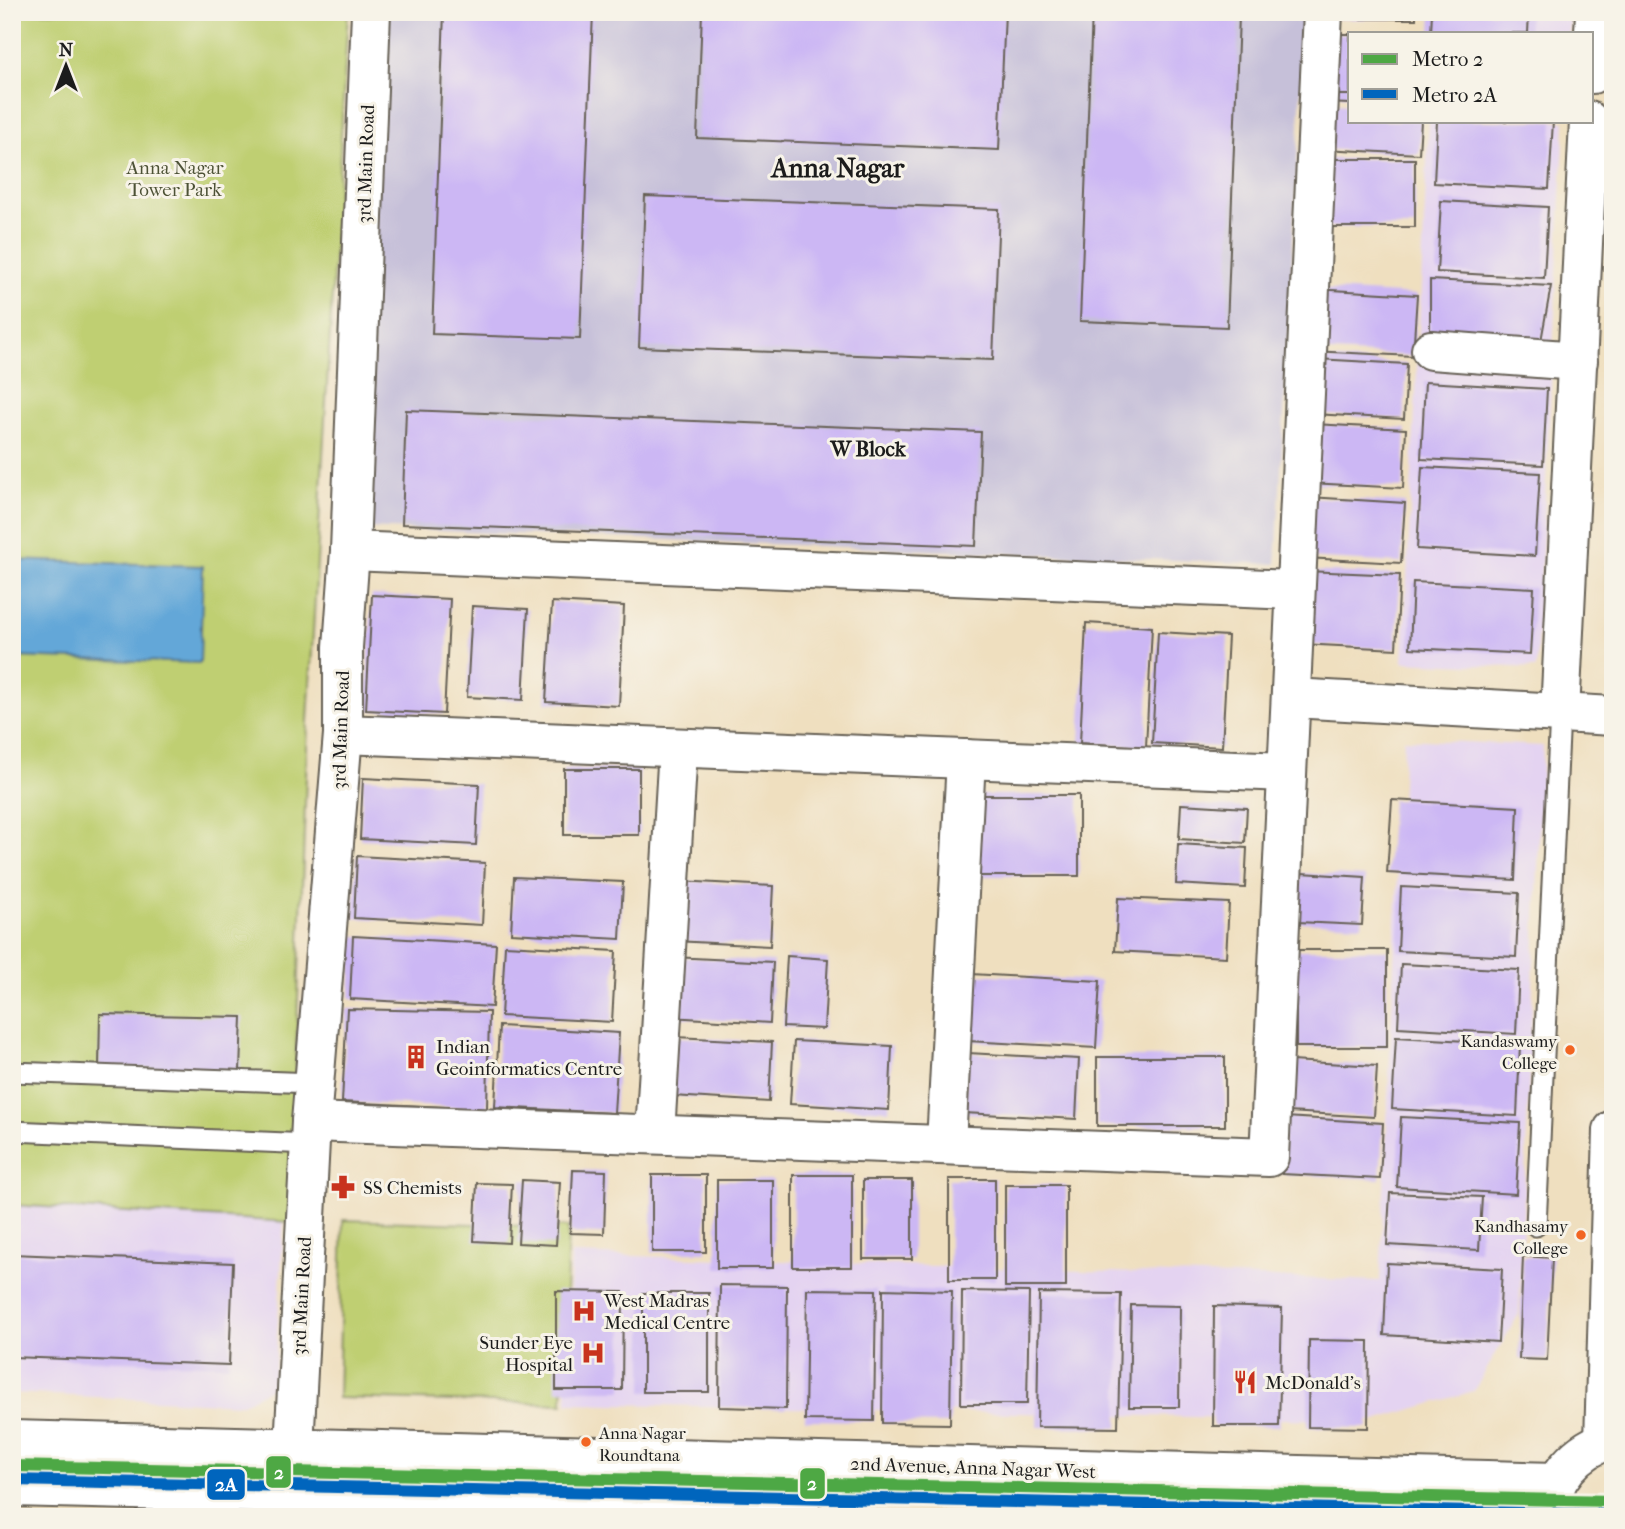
<svg xmlns="http://www.w3.org/2000/svg" width="1625" height="1529" font-family="'IM FELL French Canon',serif">
	<style>
		.built { fill: #e4d3f1 }
		.industrial { fill: #c6c0d9 }
		.green { fill: #bfcf72; stroke: #6e7647; stroke-width: 2 }
		.water { fill: #64a7d8; stroke: #40627a; stroke-width: 2 }
		.building { fill: #ccb7f4 }
		.lines { fill: none; stroke-linecap: round; stroke-linejoin: round }
		.service-casing { stroke: #666055; stroke-width: 23 }
		.minor-casing { stroke: #666055; stroke-width: 42 }
		.secondary-casing { stroke: #666055; stroke-width: 42 }
		.service { stroke: #fff; stroke-width: 19 }
		.minor { stroke: #fff; stroke-width: 38 }
		.secondary { stroke: #fff; stroke-width: 38 }
		.metro-1-casing { stroke: #f7f3e8; stroke-width: 18 }
		.metro-2-casing { stroke: #f7f3e8; stroke-width: 18 }
		.metro-1 { stroke: #4ea844; stroke-width: 12 }
		.metro-2 { stroke: #0065bd; stroke-width: 12 }
		.bus-dot { fill: #f26522; stroke: #f7f3e8; stroke-width: 2.5 }
		.labels { text-anchor: middle; stroke-width: 6; stroke-linejoin: round; paint-order: stroke }
		.bus-label { font-size: 17px; fill: #1c1c1c; stroke: #f7f3e8; text-anchor: end }
		.street-label { font-size: 19px; fill: #1c1c1c; stroke: #f7f3e8 }
		.park-label { font-size: 19px; fill: #4d5236; stroke: #f7f3e8 }
		.poi-label { font-size: 19px; fill: #1c1c1c; stroke: #f7f3e8; text-anchor: start }
		.neighbourhood-label { font-size: 21px; font-weight: bold; fill: #1c1c1c; stroke: #f7f3e8 }
		.district-label { font-size: 26px; font-weight: bold; fill: #1c1c1c; stroke: #f7f3e8 }
		.line-badge { stroke: #f7f3e8; stroke-width: 2.5 }
		.badge-label { font-size: 19px; text-anchor: middle; font-weight: bold; fill: #fff }
	</style>
	<rect width="100%" height="100%" fill="#f7f3e8"/>
	<filter id="ink" filterUnits="userSpaceOnUse"><feTurbulence type="fractalNoise" baseFrequency=".0143" numOctaves="2"/><feDisplacementMap in="SourceGraphic" scale="14" xChannelSelector="R" yChannelSelector="G"/><feConvolveMatrix kernelMatrix="1 2 1 2 8 2 1 2 1" color-interpolation-filters="sRGB"/></filter>
	<filter id="wash" filterUnits="userSpaceOnUse"><feTurbulence type="fractalNoise" baseFrequency=".00686" numOctaves="4" result="noise"/><feDisplacementMap in="SourceGraphic" scale="28" xChannelSelector="R" yChannelSelector="G"/><feGaussianBlur stdDeviation="1.57" result="paint"/><feColorMatrix in="noise" values="0 0 0 0 0 0 0 0 0 0 0 0 0 0 0 0 0 1.4 0 .05"/><feComposite in="paint" operator="in"/></filter>
	<g filter="url(#wash)">
		<rect width="100%" height="100%" fill="#efdfbf"/>
		<g class="built">
			<polygon points="1434,12 1571,12 1569,33 1433,33"/>
			<polygon points="1429,121 1565,121 1536,668 1403,662"/>
			<polygon points="1404,739 1543,746 1519,1314 1474,1391 1372,1421 567,1403 571,1254 1380,1281"/>
			<polygon points="12,1205 284,1222 274,1386 242,1404 12,1393"/>
		</g>
		<polygon class="industrial" points="382,12 1305,12 1276,564 363,528"/>
		<g class="green">
			<polygon points="12,12 348,12 308,721 290,1222 12,1205"/>
			<polygon points="343,1220 568,1227 563,1404 338,1398"/>
		</g>
		<polygon class="water" points="12,560 203,566 200,663 12,657"/>
		<g id="blocks">
			<g class="building">
				<polygon points="444,12 593,12 580,339 432,334"/>
				<polygon points="702,12 1005,12 999,150 697,138"/>
				<polygon points="1092,12 1239,16 1227,327 1080,321"/>
				<rect x="1331" y="12" width="85" height="7"/>
				<polygon points="1432,12 1529,12 1528,33 1431,33"/>
				<rect x="1334" y="34" width="16" height="61"/>
				<polygon points="1325,103 1350,104 1350,121 1421,121 1419,154 1323,149"/>
				<polygon points="1437,121 1553,121 1549,189 1434,183"/>
				<rect x="1327" y="159" width="88" height="68"/>
				<polygon points="645,196 999,209 993,360 639,347"/>
				<polygon points="1441,201 1548,207 1544,278 1437,272"/>
				<polygon points="1430,280 1551,286 1541,341 1430,336"/>
				<polygon points="1314,289 1417,295 1413,356 1311,351"/>
				<polygon points="1316,359 1407,364 1404,419 1313,414"/>
				<polygon points="1425,382 1547,389 1543,465 1421,459"/>
				<polygon points="406,410 981,432 976,546 402,524"/>
				<polygon points="1313,424 1406,429 1403,488 1310,483"/>
				<polygon points="1422,467 1540,473 1535,556 1417,549"/>
				<polygon points="1309,497 1405,503 1401,563 1305,558"/>
				<polygon points="1305,571 1400,575 1396,649 1301,644"/>
				<polygon points="1413,582 1534,588 1530,654 1410,648"/>
				<polygon points="372,595 450,599 444,714 366,710"/>
				<polygon points="552,602 624,606 619,706 546,702"/>
				<polygon points="472,606 528,609 523,700 467,697"/>
				<polygon points="1086,623 1152,627 1146,747 1080,743"/>
				<polygon points="1158,632 1228,636 1222,747 1152,743"/>
				<rect x="564" y="769" width="75" height="66"/>
				<polygon points="363,778 479,784 476,845 360,839"/>
				<rect x="967" y="795" width="112" height="81"/>
				<polygon points="1392,800 1518,807 1515,880 1387,873"/>
				<polygon points="1181,804 1247,808 1245,843 1179,839"/>
				<polygon points="1178,844 1247,848 1245,888 1176,884"/>
				<polygon points="357,856 485,863 482,925 354,918"/>
				<polygon points="1301,873 1365,877 1362,925 1298,922"/>
				<polygon points="514,877 623,882 620,939 511,933"/>
				<polygon points="679,881 773,886 770,946 675,941"/>
				<polygon points="1401,887 1519,893 1516,957 1398,951"/>
				<polygon points="1118,898 1229,903 1226,957 1115,951"/>
				<polygon points="353,936 496,944 492,1007 350,999"/>
				<polygon points="505,945 616,951 612,1022 501,1016"/>
				<rect x="1296" y="950" width="91" height="97"/>
				<polygon points="787,956 828,959 824,1029 783,1027"/>
				<polygon points="673,957 773,962 770,1023 670,1017"/>
				<polygon points="1401,964 1519,970 1516,1034 1398,1027"/>
				<polygon points="971,974 1100,981 1096,1048 968,1041"/>
				<polygon points="347,1009 489,1012 487,1109 342,1102"/>
				<polygon points="100,1014 242,1017 240,1071 99,1067"/>
				<polygon points="499,1026 619,1033 614,1113 495,1107"/>
				<polygon points="676,1037 772,1042 769,1102 673,1096"/>
				<polygon points="1396,1037 1520,1044 1517,1116 1392,1109"/>
				<polygon points="794,1041 892,1046 889,1110 790,1104"/>
				<polygon points="968,1053 1079,1059 1076,1119 964,1113"/>
				<rect x="1097" y="1057" width="128" height="69"/>
				<polygon points="1291,1061 1377,1066 1374,1117 1288,1112"/>
				<polygon points="1285,1117 1383,1123 1380,1179 1282,1174"/>
				<polygon points="1401,1117 1520,1123 1516,1194 1397,1187"/>
				<polygon points="573,1170 606,1171 604,1234 570,1233"/>
				<rect x="652" y="1175" width="54" height="77"/>
				<rect x="793" y="1175" width="59" height="92"/>
				<rect x="949" y="1179" width="46" height="101"/>
				<polygon points="522,1180 560,1182 556,1245 518,1243"/>
				<rect x="717" y="1180" width="56" height="88"/>
				<rect x="863" y="1180" width="49" height="79"/>
				<polygon points="477,1183 512,1184 509,1243 474,1241"/>
				<rect x="1005" y="1185" width="61" height="102"/>
				<polygon points="1390,1193 1482,1197 1479,1250 1387,1245"/>
				<polygon points="12,1254 233,1263 229,1365 12,1357"/>
				<polygon points="1523,1256 1552,1258 1547,1360 1519,1359"/>
				<polygon points="1387,1263 1502,1269 1498,1342 1384,1335"/>
				<polygon points="720,1285 787,1286 786,1409 719,1407"/>
				<polygon points="807,1289 876,1290 874,1421 805,1420"/>
				<polygon points="883,1289 952,1291 950,1424 882,1423"/>
				<polygon points="556,1291 623,1292 622,1390 556,1390"/>
				<polygon points="962,1291 1029,1292 1027,1404 961,1404"/>
				<rect x="643" y="1293" width="66" height="99"/>
				<polygon points="1039,1293 1121,1294 1118,1428 1037,1427"/>
				<polygon points="1131,1305 1180,1306 1179,1407 1129,1407"/>
				<polygon points="1214,1306 1282,1308 1279,1426 1213,1426"/>
				<polygon points="1309,1340 1369,1341 1368,1428 1308,1427"/>
			</g>
		</g>
	</g>
	<g filter="url(#ink)">
		<use href="#blocks" fill-opacity="0" stroke="#666055" stroke-width="2"/>
		<g class="lines">
			<g class="service-casing">
				<g id="service">
					<polyline points="12,1072 314,1083"/>
					<polyline points="12,1131 310,1144"/>
					<polyline points="1536,1226 1560,713"/>
				</g>
			</g>
			<g class="minor-casing">
				<g id="minor">
					<polyline points="1592,74 1595,12"/>
					<polyline points="1431,350 1578,361"/>
					<polyline points="350,551 1294,590"/>
					<polyline points="1292,698 1613,716"/>
					<polyline points="1560,713 1589,121"/>
					<polyline points="343,734 1287,772"/>
					<polyline points="311,1122 1269,1157 1323,12"/>
					<polyline points="655,1134 678,748"/>
					<polyline points="946,1144 966,759"/>
					<polyline points="294,1447 311,1122 343,734 343,647 350,551 371,12"/>
				</g>
			</g>
			<g class="secondary-casing">
				<g id="secondary">
					<polyline points="12,1440 1557,1482"/>
					<polyline points="1604,1442 1613,1130"/>
					<polyline points="12,1487 292,1494 803,1517"/>
					<path d="M 1547,1517 C 1550,1479 1577,1448 1613,1439"/>
				</g>
			</g>
			<use href="#service" class="service"/>
			<use href="#minor" class="minor"/>
			<use href="#secondary" class="secondary"/>
			<g class="metro-1-casing">
				<polyline id="metro-1" points="12,1466 1613,1501"/>
			</g>
			<g class="metro-2-casing">
				<polyline id="metro-2" points="12,1480 1613,1515"/>
			</g>
			<use href="#metro-1" class="metro-1"/>
			<use href="#metro-2" class="metro-2"/>
		</g>
	</g>
	<defs>
		<g id="building-bare" transform="scale(1.89)"><path d="M-4-6H4V6H1V3H-1V6H-4ZM-2.5-4.3h1.7v1.8h-1.7ZM.8-4.3h1.7v1.8H.8ZM-2.5-1h1.7V.8h-1.7ZM.8-1h1.7V.8H.8Z" fill="#c8321e" stroke="#f7f3e8" stroke-width="2.5" paint-order="stroke"/></g>
		<g id="pharmacy-bare" transform="scale(1.89)"><path d="M-2-6h4v4h4v4h-4v4h-4v-4h-4v-4h4Z" fill="#c8321e" stroke="#f7f3e8" stroke-width="2.5" paint-order="stroke"/></g>
		<g id="hospital-bare" transform="scale(1.89)"><path d="M-5-5h3v3.5h4V-5h3V5h-3V1.5h-4V5h-3Z" fill="#c8321e" stroke="#f7f3e8" stroke-width="2.5" paint-order="stroke"/></g>
		<g id="restaurant-bare" transform="scale(1.89)"><path d="M-5-6h1v4h1v-4h1v4h1v-4h1v5L-1.5 .5V6h-2V.5L-5-1ZM5-6V6H3V1.5H1.5Q1.5-4 5-6Z" fill="#c8321e" stroke="#f7f3e8" stroke-width="2.5" paint-order="stroke"/></g>
	</defs>
	<g fill-rule="evenodd">
		<use href="#building-bare" x="416" y="1057"/>
		<use href="#pharmacy-bare" x="343" y="1187"/>
		<use href="#hospital-bare" x="584" y="1311"/>
		<use href="#hospital-bare" x="593" y="1353"/>
		<use href="#restaurant-bare" x="1245" y="1382"/>
	</g>
	<g class="bus-dot">
		<circle cx="1570" cy="1050" r="6"/>
		<circle cx="1581" cy="1235" r="6"/>
		<circle cx="586" cy="1442" r="6"/>
	</g>
	<g class="labels">
		<g class="bus-label">
			<text x="1557" y="1047">Kandaswamy<tspan x="1557" dy="22">College</tspan></text>
			<text x="1568" y="1232">Kandhasamy<tspan x="1568" dy="22">College</tspan></text>
			<text x="599" y="1439" text-anchor="start">Anna Nagar<tspan x="599" dy="22">Roundtana</tspan></text>
		</g>
		<g class="street-label">
			<text transform="translate(365 164) rotate(-88)" y="7">3rd Main Road</text>
			<text transform="translate(340 730) rotate(-88)" y="7">3rd Main Road</text>
			<text transform="translate(301 1296) rotate(-87)" y="7">3rd Main Road</text>
			<text transform="translate(973 1467) rotate(2)" y="7">2nd Avenue, Anna Nagar West</text>
		</g>
		<g class="park-label">
			<text x="175" y="174">Anna Nagar<tspan x="175" dy="22">Tower Park</tspan></text>
		</g>
		<g class="poi-label">
			<text x="436" y="1053">Indian<tspan x="436" dy="22">Geoinformatics Centre</tspan></text>
			<text x="363" y="1194">SS Chemists</text>
			<text x="604" y="1307">West Madras<tspan x="604" dy="22">Medical Centre</tspan></text>
			<text x="573" y="1349" text-anchor="end">Sunder Eye<tspan x="573" dy="22">Hospital</tspan></text>
			<text x="1265" y="1389">McDonald's</text>
		</g>
		<g class="neighbourhood-label">
			<text x="868" y="456">W Block</text>
		</g>
		<g class="district-label">
			<text x="838" y="177">Anna Nagar</text>
		</g>
	</g>
	<g class="line-badge">
		<rect x="265" y="1455" width="27" height="34" rx="7" fill="#4ea844"/>
		<rect x="799" y="1467" width="27" height="33" rx="7" fill="#4ea844"/>
		<rect x="206" y="1468" width="40" height="33" rx="7" fill="#0065bd"/>
	</g>
	<g class="badge-label">
		<text x="279" y="1479">2</text>
		<text x="812" y="1490">2</text>
		<text x="226" y="1491">2A</text>
	</g>
	<rect width="1625" height="1529" fill="none" stroke="#f7f3e8" stroke-width="42"/>
	<rect x="1348" y="32" width="245" height="91" fill="#f7f3e8" stroke="#9f9d96" stroke-width="2"/>
	<rect x="1362" y="54" width="35" height="10" fill="#4ea844" stroke="#9f9d96" stroke-width="2"/>
	<text x="1412" y="66" font-size="21" fill="#1c1c1c">Metro 2</text>
	<rect x="1362" y="89" width="35" height="10" fill="#0065bd" stroke="#9f9d96" stroke-width="2"/>
	<text x="1412" y="102" font-size="21" fill="#1c1c1c">Metro 2A</text>
	<g transform="translate(66 66)" stroke="#f7f3e8" stroke-width="5" paint-order="stroke">
	<path d="M0-5L12 26L0 18L-12 26Z" fill="#1c1c1c"/>
	<text y="-10" font-size="19" font-weight="bold" text-anchor="middle" fill="#1c1c1c">N</text>
	</g>
</svg>
